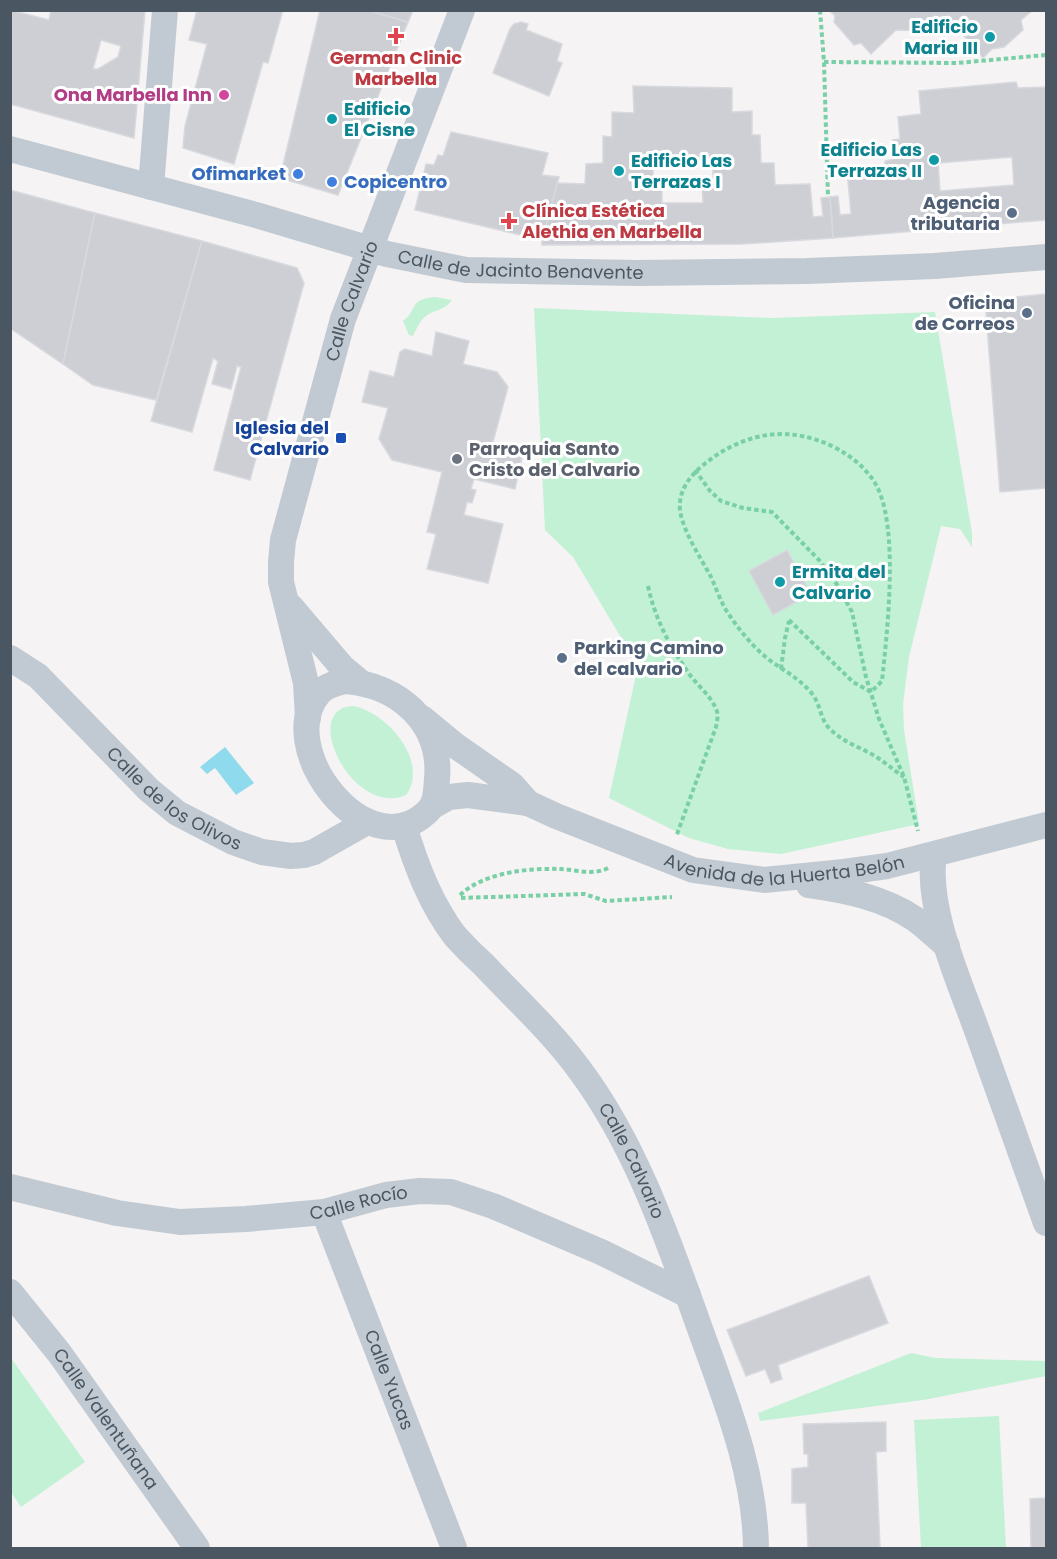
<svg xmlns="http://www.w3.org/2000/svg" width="1057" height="1559" font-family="Poppins,sans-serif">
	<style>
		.green { fill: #c3f1d5 }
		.water { fill: #90daee }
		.building { fill: #cdcfd5; stroke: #d7d9de; stroke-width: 1.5; fill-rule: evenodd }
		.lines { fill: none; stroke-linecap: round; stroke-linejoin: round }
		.path { stroke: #7ad0a6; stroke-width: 4; stroke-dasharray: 4.5 3; stroke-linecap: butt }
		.street { stroke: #c1cad2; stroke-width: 26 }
		.health-dot { fill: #e0444e; stroke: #fff; stroke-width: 2 }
		.culture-dot { fill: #0f9aa8; stroke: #fff; stroke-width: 2 }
		.hotel-dot { fill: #d1479c; stroke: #fff; stroke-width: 2 }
		.shop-dot { fill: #3f7fe0; stroke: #fff; stroke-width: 2 }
		.service-dot { fill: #5c6f8a; stroke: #fff; stroke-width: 2 }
		.transit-dot { fill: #1a4fb4; stroke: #fff; stroke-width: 2 }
		.worship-dot { fill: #6b7280; stroke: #fff; stroke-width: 2 }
		.labels { text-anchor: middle; stroke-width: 6; stroke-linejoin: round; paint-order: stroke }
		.culture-label { font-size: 18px; font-weight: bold; fill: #0d838f; stroke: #fff; text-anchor: start }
		.health-label { font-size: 18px; font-weight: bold; fill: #be3a42; stroke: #fff }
		.hotel-label { font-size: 18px; font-weight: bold; fill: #b23c85; stroke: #fff; text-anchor: end }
		.shop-label { font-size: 18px; font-weight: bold; fill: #366cbe; stroke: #fff; text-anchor: end }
		.service-label { font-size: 18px; font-weight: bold; fill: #4e5e75; stroke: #fff; text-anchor: end }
		.street-label { font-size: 18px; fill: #4a5661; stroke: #fff }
		.transit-label { font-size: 18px; font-weight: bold; fill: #164399; stroke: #fff; text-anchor: end }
		.worship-label { font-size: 18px; font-weight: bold; fill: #5b616d; stroke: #fff; text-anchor: start }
	</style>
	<rect width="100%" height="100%" fill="#f5f3f3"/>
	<g class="green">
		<path d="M 435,297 L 452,300 C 446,309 436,310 427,315 C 420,320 417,328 413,336 L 409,335 L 403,321 C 418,311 408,299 435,297 Z"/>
		<polygon points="534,308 771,318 935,312 972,533 972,547 960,529 941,526 909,657 903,704 904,730 919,824 781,854 728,849 689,838 609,798 638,666 573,557 545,530"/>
		<path d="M 353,706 C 387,712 430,762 406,795 C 352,818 299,708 353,706 Z"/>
		<polygon points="911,1353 936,1358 1046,1361 1046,1376 923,1400 760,1421 758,1413"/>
		<polygon points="11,1358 85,1462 21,1507 11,1492"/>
		<polygon points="999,1416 1006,1548 921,1548 914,1420"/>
	</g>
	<polygon class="water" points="225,747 254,783 236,795 215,768 207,774 200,767"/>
	<g class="building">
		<path d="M 10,10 L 49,20 L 51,10 L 145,10 L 134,138 L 10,104 ZM 101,40 L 121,46 L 118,57 L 98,69 L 93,69 Z"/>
		<polygon points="197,10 283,10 268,63 263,62 234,164 183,148 185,126 207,44 189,40"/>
		<polygon points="320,10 367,10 408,22 338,195 280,178"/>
		<polygon points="367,10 413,10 408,22"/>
		<polygon points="829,10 1033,10 1021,20 1023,30 1004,47 992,49 983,58 960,31 896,30 871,54 861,43 854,45 834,22 835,16"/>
		<polygon points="521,22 528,24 526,30 562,44 557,61 562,63 549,96 493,73 510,29 514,24"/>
		<path d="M 1016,82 L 1018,88 L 1046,87 L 1046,220 L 833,238 L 830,197 L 838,196 L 840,215 L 851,214 L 847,170 L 885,166 L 885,161 L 894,159 L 893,140 L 900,139 L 898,117 L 921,114 L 919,91 ZM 1012,157 L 1014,185 L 940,191 L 938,163 Z"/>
		<path d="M 633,86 L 732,88 L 732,112 L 752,111 L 752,135 L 760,135 L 761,163 L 774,163 L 775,185 L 810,184 L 813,217 L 823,216 L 821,198 L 830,197 L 833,238 L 742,244 L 542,245 L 542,240 L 557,183 L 585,184 L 586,164 L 603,163 L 603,136 L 612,137 L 612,112 L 634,113 ZM 653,164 L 713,164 L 713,178 L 702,178 L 703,203 L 662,203 L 662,178 L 653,178 Z"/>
		<polygon points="451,132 548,153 542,175 559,177 542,240 415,210 426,164 434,165 438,155 443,156"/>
		<polygon points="10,190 95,213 63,364 10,328"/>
		<polygon points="95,213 202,241 156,400 93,385 63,364"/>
		<polygon points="202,241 297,268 304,283 250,480 214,470 241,367 237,366 231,389 212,384 218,361 213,358 192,432 151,421"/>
		<polygon points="1046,294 1046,488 1000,492 985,300"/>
		<polygon points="436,332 469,341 463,364 497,372 508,387 491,449 522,457 515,489 474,479 471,489 476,490 472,503 467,502 464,515 503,524 488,583 427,569 436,534 427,532 442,472 392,460 379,439 388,408 362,402 370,371 394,377 400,352 405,349 432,356"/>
		<polygon points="787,550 811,594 773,615 749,571"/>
		<polygon points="869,1276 888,1323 778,1365 782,1379 771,1383 765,1369 746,1376 727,1330"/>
		<polygon points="886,1422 886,1451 876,1452 880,1548 808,1548 806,1503 792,1503 792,1469 808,1467 808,1454 804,1454 803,1424"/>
		<polygon points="1046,1498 1046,1548 1031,1548 1030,1499"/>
	</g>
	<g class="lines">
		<g class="path">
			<polyline points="820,10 824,62 828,197"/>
			<polyline points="824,62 957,63 1046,55"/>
			<polyline points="695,470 710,491 721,501 743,508 772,512 819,560 838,586 852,612 866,677 879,719 904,777 918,831"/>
			<path d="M 648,586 C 655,619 670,647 690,675 C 698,686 711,696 716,709 C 719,714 717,721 716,727 L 676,837"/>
			<path d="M 789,620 L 853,682 L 871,692 L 882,681 C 887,633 900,524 875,483 C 865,467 851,456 834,447 C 791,426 750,431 711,459 C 697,469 682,483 680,502 C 677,523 701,558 711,577 C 716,588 720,600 726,610 C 735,624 745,637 757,649 C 774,667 798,675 813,695 C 821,706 820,720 831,730 C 844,743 863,748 878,758 C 887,764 895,771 904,777"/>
			<polyline points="781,669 785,638 789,621"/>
			<path d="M 460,895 C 485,872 528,868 561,869 C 577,870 595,876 610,867"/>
			<polyline points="461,898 584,894 606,901 672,897"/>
		</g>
		<g class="street">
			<path id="s1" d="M 10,149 L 256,215 L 387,254 L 466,270 L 637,273 L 807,271 L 935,266 L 1046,257"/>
			<polyline points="151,187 165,10"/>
			<polyline points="291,607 342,667 360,682"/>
			<path id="s2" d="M 10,658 L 38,676 L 149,790 L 177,813 L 233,842 L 262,852 L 291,856 L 304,855 L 314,852 L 367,822"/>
			<path d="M 345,681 C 399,685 442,723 437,779 C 436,792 436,805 426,813 C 366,868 271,746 320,692 C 327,685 337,683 345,681 Z"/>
			<path id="s3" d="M 308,718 L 306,683 L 281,582 L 281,562 L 283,540 L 343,319 L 462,10"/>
			<path id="s4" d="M 422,718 L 456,746 L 512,785 L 528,803 L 556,816 L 693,870 L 764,880 L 844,872 L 887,866 L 1046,825"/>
			<polyline points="433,806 449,797 468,795 528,803"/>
			<path id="s5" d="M 404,826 C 416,865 430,903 455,936 C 464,946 474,956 484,965 C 516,999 551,1031 579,1069 C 636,1145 667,1237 699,1326 C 725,1399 755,1470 756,1548"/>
			<path d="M 934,855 C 925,909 962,987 980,1039 C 1002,1100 1024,1162 1046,1223"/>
			<path d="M 809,885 C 846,890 884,898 915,919 C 926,927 936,937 947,946"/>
			<path id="s6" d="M 10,1187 L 117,1213 L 180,1222 L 246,1219 L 324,1212 L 386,1195 L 420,1191 L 451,1192 L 493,1206 L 601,1252 L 688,1295"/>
			<path id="s7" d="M 324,1212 L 454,1548"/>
			<path id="s8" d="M 10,1292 L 60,1354 L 197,1548"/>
		</g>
	</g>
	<g class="health-dot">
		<path d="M393 27h6v6h6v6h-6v6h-6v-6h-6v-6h6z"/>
		<path d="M506 212h6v6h6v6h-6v6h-6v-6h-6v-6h6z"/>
	</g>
	<g class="culture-dot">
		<circle cx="990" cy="37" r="6"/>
		<circle cx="332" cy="119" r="6"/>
		<circle cx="934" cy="160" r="6"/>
		<circle cx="619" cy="171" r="6"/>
		<circle cx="780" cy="582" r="6"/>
	</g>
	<circle class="hotel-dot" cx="224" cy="95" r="6"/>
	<g class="shop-dot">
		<circle cx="298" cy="174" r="6"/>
		<circle cx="332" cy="182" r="6"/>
	</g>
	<g class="service-dot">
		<circle cx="1012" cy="213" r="6"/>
		<circle cx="1027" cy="313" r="6"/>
		<circle cx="562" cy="658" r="6"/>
	</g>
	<rect class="transit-dot" x="335" y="432" width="12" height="12" rx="3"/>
	<circle class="worship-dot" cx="457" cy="459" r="6"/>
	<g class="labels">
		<g class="culture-label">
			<text x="978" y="33" text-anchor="end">Edificio<tspan x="978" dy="21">Maria III</tspan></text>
			<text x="344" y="115">Edificio<tspan x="344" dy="21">El Cisne</tspan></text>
			<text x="922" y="156" text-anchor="end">Edificio Las<tspan x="922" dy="21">Terrazas II</tspan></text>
			<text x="631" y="167">Edificio Las<tspan x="631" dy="21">Terrazas I</tspan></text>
			<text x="792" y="578">Ermita del<tspan x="792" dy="21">Calvario</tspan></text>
		</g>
		<g class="health-label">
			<text x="396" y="64">German Clinic<tspan x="396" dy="21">Marbella</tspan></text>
			<text x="522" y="217" text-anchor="start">Clínica Estética<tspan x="522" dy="21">Alethia en Marbella</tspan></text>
		</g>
		<g class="hotel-label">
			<text x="212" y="101">Ona Marbella Inn</text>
		</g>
		<g class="shop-label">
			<text x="286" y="180">Ofimarket</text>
			<text x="344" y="188" text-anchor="start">Copicentro</text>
		</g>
		<g class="service-label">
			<text x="1000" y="209">Agencia<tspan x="1000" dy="21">tributaria</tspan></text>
			<text x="1015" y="309">Oficina<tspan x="1015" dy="21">de Correos</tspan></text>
			<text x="574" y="654" text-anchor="start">Parking Camino<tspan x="574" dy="21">del calvario</tspan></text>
		</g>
		<g class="street-label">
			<text dy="6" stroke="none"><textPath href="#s1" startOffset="526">Calle de Jacinto Benavente</textPath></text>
			<text dy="6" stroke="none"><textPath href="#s3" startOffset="430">Calle Calvario</textPath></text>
			<text dy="6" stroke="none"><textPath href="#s2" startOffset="218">Calle de los Olivos</textPath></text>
			<text dy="6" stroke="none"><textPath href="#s4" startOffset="406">Avenida de la Huerta Belón</textPath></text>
			<text dy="6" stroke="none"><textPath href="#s5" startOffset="410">Calle Calvario</textPath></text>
			<text dy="6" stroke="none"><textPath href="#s6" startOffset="354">Calle Rocío</textPath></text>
			<text dy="6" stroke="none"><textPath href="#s7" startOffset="180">Calle Yucas</textPath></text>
			<text dy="6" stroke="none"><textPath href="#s8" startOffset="159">Calle Valentuñana</textPath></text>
		</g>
		<g class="transit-label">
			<text x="329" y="434">Iglesia del<tspan x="329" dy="21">Calvario</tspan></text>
		</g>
		<g class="worship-label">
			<text x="469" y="455">Parroquia Santo<tspan x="469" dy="21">Cristo del Calvario</tspan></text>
		</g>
	</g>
	<rect width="1057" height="1559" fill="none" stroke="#4a5661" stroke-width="24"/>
</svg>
